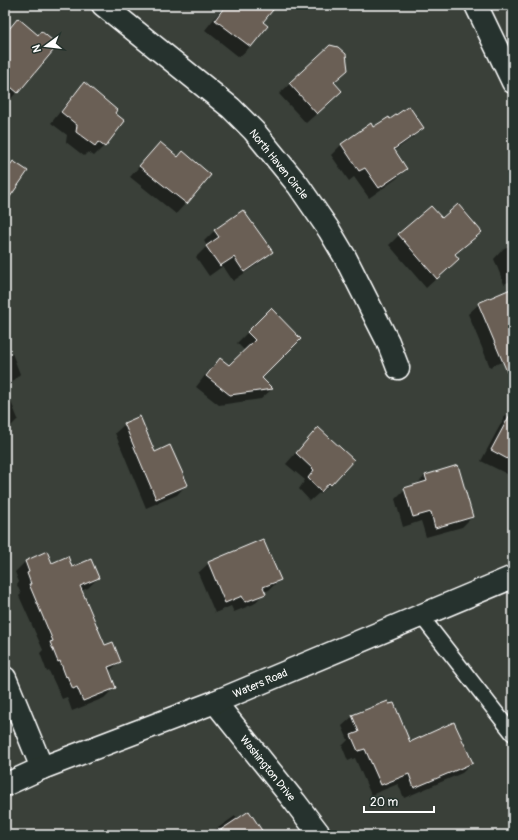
<svg xmlns="http://www.w3.org/2000/svg" width="518" height="840" font-family="Pangolin,sans-serif">
	<style>
		.shadow { fill: #0007 }
		.building { fill: #6a5f55; stroke: #fff }
		.lines { fill: none; stroke-linecap: round; stroke-linejoin: round }
		.service-casing { stroke: #fff; stroke-width: 17 }
		.minor-casing { stroke: #fff; stroke-width: 25 }
		.tertiary-casing { stroke: #fff; stroke-width: 25 }
		.service { stroke: #26332d; stroke-width: 14 }
		.minor { stroke: #26332d; stroke-width: 22 }
		.tertiary { stroke: #26332d; stroke-width: 22 }
		.labels { text-anchor: middle; stroke-width: 3.5; stroke-linejoin: round; paint-order: stroke }
		.street-label { font-size: 11px; fill: #fff; stroke: #26332d }
	</style>
	<rect width="100%" height="100%" fill="#3a4039"/>
	<filter id="ink" filterUnits="userSpaceOnUse"><feTurbulence type="fractalNoise" baseFrequency=".025" numOctaves="2"/><feDisplacementMap in="SourceGraphic" scale="8" xChannelSelector="R" yChannelSelector="G"/><feConvolveMatrix kernelMatrix="1 2 1 2 8 2 1 2 1" color-interpolation-filters="sRGB"/></filter>
	<g filter="url(#ink)">
		<g class="shadow">
			<polygon points="225,5 275,5 262,22 266,26 250,47 239,57 205,30"/>
			<polygon points="18,20 37,36 57,45 17,92 7,103 5,102 5,33"/>
			<polygon points="330,46 347,70 333,83 331,101 306,123 279,94"/>
			<polygon points="84,84 104,146 94,156 88,152 84,156 66,142 67,135 51,123 74,94"/>
			<polygon points="370,125 373,129 423,128 412,138 394,151 406,169 396,179 369,198 354,177 349,181 331,155 341,145"/>
			<polygon points="160,143 177,158 210,176 176,214 130,177"/>
			<polygon points="243,211 271,252 261,262 233,281 223,266 209,276 196,257 207,246 204,241 214,231"/>
			<polygon points="442,219 480,232 455,255 458,259 426,288 389,245 399,235"/>
			<polygon points="513,245 513,280 504,284 494,259 504,248"/>
			<polygon points="513,289 513,357 490,367 468,314 479,304"/>
			<polygon points="271,309 260,378 272,389 261,399 219,405 196,387 210,369 220,359 229,366 245,351 237,343"/>
			<polygon points="12,353 20,374 10,385 5,387 5,355"/>
			<polygon points="5,387 18,419 5,432"/>
			<polygon points="513,408 513,474 511,476 481,461 505,416"/>
			<polygon points="125,424 186,485 177,495 146,508 115,433"/>
			<polygon points="308,439 331,484 320,494 319,493 310,501 299,489 305,480 286,464"/>
			<polygon points="425,476 472,517 462,527 426,537 421,521 403,527 395,499 405,489 415,486"/>
			<polygon points="25,562 51,564 72,569 98,578 88,588 81,591 105,646 120,661 109,672 115,687 104,698 72,711 67,697 62,699 49,671 47,672 40,653 43,650 19,596 21,594 17,585 19,582 15,572"/>
			<polygon points="209,563 279,580 269,590 264,592 264,593 254,604 234,612 231,606 215,613 198,573"/>
			<polygon points="353,716 409,743 472,763 462,773 404,798 398,784 371,795 355,758 348,761 342,746 348,740 342,726"/>
			<polygon points="235,816 238,820 263,835 208,835"/>
		</g>
		<g class="building">
			<polygon points="226,5 277,5 263,22 268,26 251,47 215,20"/>
			<polygon points="18,18 38,35 41,31 58,45 18,93 6,83 5,34"/>
			<polygon points="330,45 338,47 346,54 348,70 334,82 342,91 317,114 289,83"/>
			<polygon points="84,82 117,110 115,113 125,121 105,147 98,142 95,146 76,132 77,125 61,112"/>
			<polygon points="409,106 424,128 394,149 407,169 379,188 365,168 359,171 341,144 371,123 373,127 389,117 390,119"/>
			<polygon points="160,142 178,157 183,151 211,175 187,204 139,166"/>
			<polygon points="13,161 28,171 5,204 5,173"/>
			<polygon points="458,204 482,232 455,254 459,259 437,279 398,234 431,206 442,218"/>
			<polygon points="243,210 273,252 244,272 234,257 220,266 206,246 219,237 214,230"/>
			<polygon points="513,288 513,386 478,303"/>
			<polygon points="271,308 301,339 262,378 273,389 230,395 206,376 220,358 229,365 255,340 247,332"/>
			<polygon points="513,409 513,462 491,450"/>
			<polygon points="140,416 155,452 170,445 188,485 156,499 124,423"/>
			<polygon points="318,427 354,460 331,485 329,483 321,492 308,478 314,470 296,453"/>
			<polygon points="458,465 473,517 435,528 431,512 413,517 404,488 427,481 425,475"/>
			<polygon points="263,539 281,580 263,587 266,594 245,602 242,596 225,603 208,562"/>
			<polygon points="47,551 52,563 68,556 72,567 91,559 99,578 80,586 105,645 113,642 121,662 108,667 116,688 83,701 77,687 73,689 67,676 66,677 60,661 58,662 50,642 53,641 29,584 31,584 27,573 29,572 25,561"/>
			<polygon points="388,701 389,704 394,703 410,742 454,722 473,763 414,788 409,774 381,785 365,749 358,751 351,735 359,732 352,715"/>
			<polygon points="249,811 265,835 213,835"/>
		</g>
		<g class="lines">
			<g class="service-casing">
				<polyline id="service" points="421,616 513,734"/>
			</g>
			<g class="minor-casing">
				<g id="minor">
					<polyline points="103,5 231,108 254,131 298,185 329,230 345,257 388,342 398,368"/>
					<polyline points="5,678 42,768"/>
					<polyline points="215,702 295,802 320,835"/>
				</g>
			</g>
			<g class="tertiary-casing">
				<g id="tertiary">
					<polyline points="476,5 513,82"/>
					<polyline points="5,785 42,768 215,702 513,577"/>
				</g>
			</g>
			<use href="#service" class="service"/>
			<use href="#minor" class="minor"/>
			<use href="#tertiary" class="tertiary"/>
		</g>
	</g>
	<g class="labels">
		<g class="street-label">
			<text transform="translate(279 164) rotate(51)" y="4">North Haven Circle</text>
			<text transform="translate(260 683) rotate(-23)" y="4">Waters Road</text>
			<text transform="translate(268 768) rotate(51)" y="4">Washington Drive</text>
		</g>
	</g>
	<rect width="518" height="840" fill="none" stroke="#26332d" stroke-width="20"/>
	<rect x="10" y="10" width="498" height="820" fill="none" stroke="#fff" stroke-width="1.5" filter="url(#ink)"/>
	<g transform="translate(46 46) rotate(255)" stroke="#26332d" stroke-width="3" paint-order="stroke">
	<path d="M0-3L7 15L0 10L-7 15Z" fill="#ffffff"/>
	<text y="-6" font-size="11" font-weight="bold" text-anchor="middle" fill="#ffffff">N</text>
	</g>
	<path d="M364 806v6h70v-6" fill="none" stroke="#ffffff" stroke-width="2"/>
	<text x="370" y="806" font-size="12" fill="#ffffff" stroke="#26332d" stroke-width="3" paint-order="stroke">20 m</text>
</svg>
